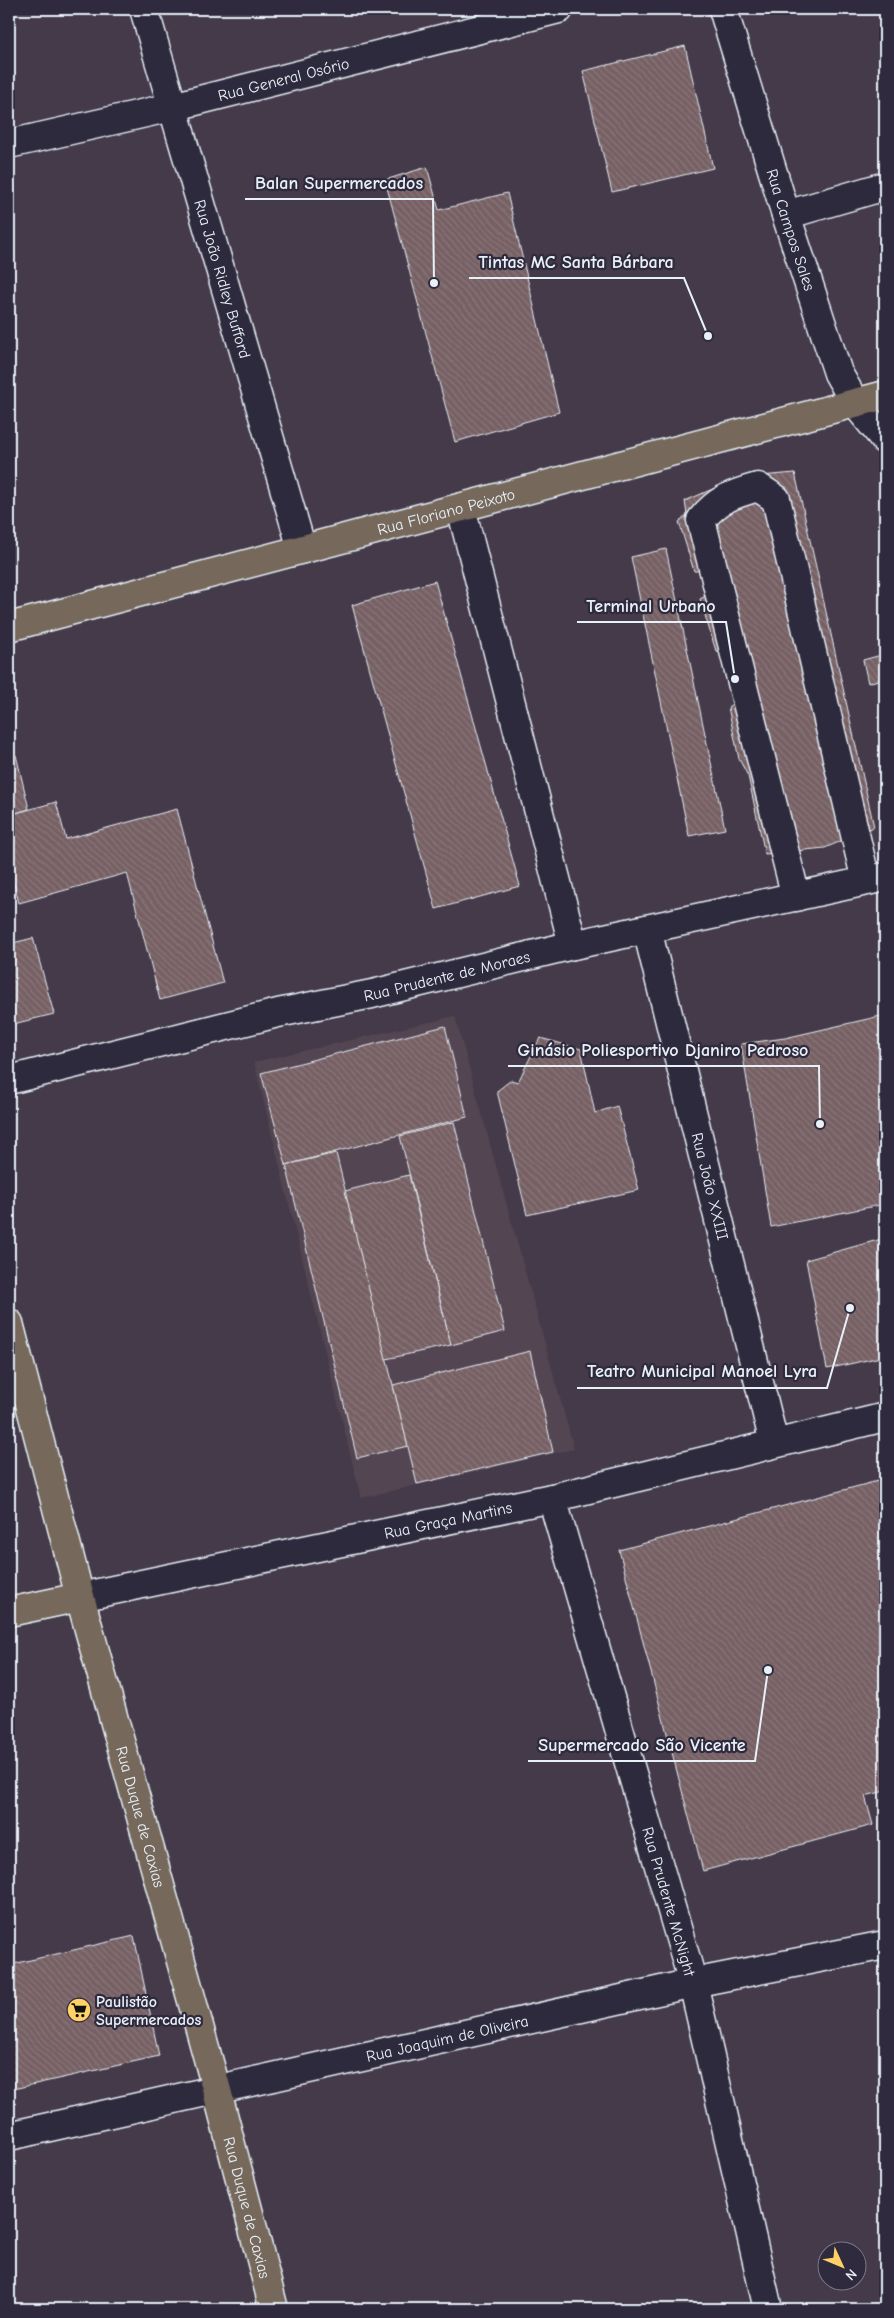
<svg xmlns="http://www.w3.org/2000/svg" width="894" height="2318" font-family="'Comic Neue',sans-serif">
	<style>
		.built { fill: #534551 }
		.building { fill: url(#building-back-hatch); stroke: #e8f1f8 }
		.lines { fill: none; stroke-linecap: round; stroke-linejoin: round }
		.minor-casing { stroke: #e8f1f8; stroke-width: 31 }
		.major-casing { stroke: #e8f1f8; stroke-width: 31 }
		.minor { stroke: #2f2a3d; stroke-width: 28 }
		.major { stroke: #76695c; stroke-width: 28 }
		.labels { text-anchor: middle; stroke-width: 4.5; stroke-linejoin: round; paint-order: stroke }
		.street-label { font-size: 16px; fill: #e8f1f8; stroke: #2f2a3d }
		.poi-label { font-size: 16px; font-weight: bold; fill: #e8f1f8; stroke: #2f2a3d; text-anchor: start }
		.leader { fill: none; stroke: #e8f1f8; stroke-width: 2 }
		.callout-dot { fill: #e8f1f8; stroke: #2f2a3d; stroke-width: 2 }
		.callout-label { font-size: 18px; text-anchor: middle; font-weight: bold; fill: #e8f1f8; stroke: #2f2a3d; stroke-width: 4.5; stroke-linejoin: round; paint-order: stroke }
	</style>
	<defs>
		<pattern id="building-back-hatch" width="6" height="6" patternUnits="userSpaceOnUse" patternTransform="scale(1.25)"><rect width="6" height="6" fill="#766064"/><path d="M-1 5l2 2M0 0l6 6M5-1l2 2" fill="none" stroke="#8a777b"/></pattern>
	</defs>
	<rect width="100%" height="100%" fill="#443a49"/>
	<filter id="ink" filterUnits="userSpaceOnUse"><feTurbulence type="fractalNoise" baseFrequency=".02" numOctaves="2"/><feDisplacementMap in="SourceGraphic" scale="10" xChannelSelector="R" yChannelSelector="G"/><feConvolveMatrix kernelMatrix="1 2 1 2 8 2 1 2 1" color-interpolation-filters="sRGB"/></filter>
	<g filter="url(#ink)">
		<polygon class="built" points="455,1016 574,1449 361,1498 254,1062"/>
		<g class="building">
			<polygon points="685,46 713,168 612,192 583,71"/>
			<polygon points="427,167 439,210 507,193 559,412 455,442 385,180"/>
			<polygon points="795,473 874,827 825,848 765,854 748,776 739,759 728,707 735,702 722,652 716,651 700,599 709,594 701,571 694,571 679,522 687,515 685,501 738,478"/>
			<polygon points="666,549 725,829 689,836 631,557"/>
			<polygon points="435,581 520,886 436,909 352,605"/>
			<polygon points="885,654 885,678 868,683 863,660"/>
			<polygon points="16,755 29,809 9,815 9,757"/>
			<polygon points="56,802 66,839 177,809 223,983 160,1000 127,873 19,903 14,884 9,886 9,815"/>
			<polygon points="33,938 54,1014 9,1025 9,944"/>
			<polygon points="885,1015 885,1204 771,1227 741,1044 785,1038"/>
			<polygon points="445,1026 467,1117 286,1165 261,1073"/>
			<polygon points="540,1038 581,1049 595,1113 617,1106 639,1190 527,1215 497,1091 511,1080 518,1082"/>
			<polygon points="454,1122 505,1331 451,1345 400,1136"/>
			<polygon points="336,1153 408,1446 357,1458 286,1165"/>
			<polygon points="409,1175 451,1345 386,1359 345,1191"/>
			<polygon points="885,1238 885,1356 827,1369 806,1260"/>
			<polygon points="530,1351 553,1452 417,1484 393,1385"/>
			<polygon points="885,1479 885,1791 865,1796 873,1825 703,1871 619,1550"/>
			<polygon points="134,1936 159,2056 9,2090 9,1965"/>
		</g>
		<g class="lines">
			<g class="minor-casing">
				<g id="minor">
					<path id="s1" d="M 144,9 L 302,549"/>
					<path id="s2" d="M 723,9 L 786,215 L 838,373 L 855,403 L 885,440"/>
					<path id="s3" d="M 9,144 L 172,107 L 559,9"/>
					<polyline points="786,215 885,186"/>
					<polyline points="461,508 573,945"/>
					<path d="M 796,897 L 701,520 C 718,499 733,494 758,487 L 776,499 L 866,881"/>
					<path id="s4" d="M 647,929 L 774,1443"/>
					<path id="s5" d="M 9,1080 L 278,1013 L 372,994 L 573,945 L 885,877"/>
					<path id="s6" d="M 552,1498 L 693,1983 L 768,2309"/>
					<path id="s7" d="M 80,1597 L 552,1498 L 885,1417"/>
					<path id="s8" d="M 9,2136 L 693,1983 L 885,1945"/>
				</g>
			</g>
			<g class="major-casing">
				<g id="major">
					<path id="s9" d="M 9,627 L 885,395"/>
					<path id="s10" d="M 9,1323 L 80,1597 L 217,2091 L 274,2309"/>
					<polyline points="9,1612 80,1597"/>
				</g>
			</g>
			<use href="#minor" class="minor"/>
			<use href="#major" class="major"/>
		</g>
	</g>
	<defs>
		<g id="supermarket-disc" transform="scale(1.25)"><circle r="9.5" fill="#ffd166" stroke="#2f2a3d"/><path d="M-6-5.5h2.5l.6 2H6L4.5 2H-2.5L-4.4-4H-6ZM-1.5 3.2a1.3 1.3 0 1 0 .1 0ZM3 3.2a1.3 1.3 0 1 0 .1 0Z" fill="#111"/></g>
	</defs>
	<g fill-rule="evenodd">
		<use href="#supermarket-disc" x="79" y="2010"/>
	</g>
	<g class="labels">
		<g class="street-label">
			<text dy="6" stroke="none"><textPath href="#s3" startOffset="282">Rua General Osório</textPath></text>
			<text dy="6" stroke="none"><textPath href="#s2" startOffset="231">Rua Campos Sales</textPath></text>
			<text dy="6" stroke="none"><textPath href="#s1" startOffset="281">Rua João Ridley Bufford</textPath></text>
			<text dy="6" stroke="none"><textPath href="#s9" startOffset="452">Rua Floriano Peixoto</textPath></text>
			<text dy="6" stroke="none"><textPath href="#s5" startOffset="450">Rua Prudente de Moraes</textPath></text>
			<text dy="6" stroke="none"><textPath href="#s4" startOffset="265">Rua João XXIII</textPath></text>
			<text dy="6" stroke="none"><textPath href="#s7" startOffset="376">Rua Graça Martins</textPath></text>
			<text dy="6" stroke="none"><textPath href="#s10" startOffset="511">Rua Duque de Caxias</textPath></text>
			<text dy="6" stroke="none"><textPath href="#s6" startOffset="420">Rua Prudente McNight</textPath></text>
			<text dy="6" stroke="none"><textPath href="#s8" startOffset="449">Rua Joaquim de Oliveira</textPath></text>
			<text dy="6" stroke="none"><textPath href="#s10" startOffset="916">Rua Duque de Caxias</textPath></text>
		</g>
		<g class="poi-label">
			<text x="96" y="2007">Paulistão<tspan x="96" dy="18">Supermercados</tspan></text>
		</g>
	</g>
	<path class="leader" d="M434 283L433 199H245M708 336L684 278H469M735 679L726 622H577M820 1124L819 1066H508M850 1308L827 1388H577M768 1670L755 1761H528"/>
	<g class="callout-dot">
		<circle cx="434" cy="283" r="5"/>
		<circle cx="708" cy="336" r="5"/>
		<circle cx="735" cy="679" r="5"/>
		<circle cx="820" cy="1124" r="5"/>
		<circle cx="850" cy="1308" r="5"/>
		<circle cx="768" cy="1670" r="5"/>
	</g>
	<g class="callout-label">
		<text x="339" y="189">Balan Supermercados</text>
		<text x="576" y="268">Tintas MC Santa Bárbara</text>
		<text x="651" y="612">Terminal Urbano</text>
		<text x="663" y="1056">Ginásio Poliesportivo Djaniro Pedroso</text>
		<text x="702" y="1377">Teatro Municipal Manoel Lyra</text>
		<text x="642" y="1751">Supermercado São Vicente</text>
	</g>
	<rect width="894" height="2318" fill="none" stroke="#2f2a3d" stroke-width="30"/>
	<rect x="15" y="15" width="864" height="2288" fill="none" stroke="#e8f1f8" stroke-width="2" filter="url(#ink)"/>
	<g transform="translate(842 2266) rotate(134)"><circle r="24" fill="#2f2a3d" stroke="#797a88"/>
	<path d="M0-4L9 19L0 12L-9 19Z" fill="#ffd166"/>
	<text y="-8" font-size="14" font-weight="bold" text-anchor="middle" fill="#e8f1f8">N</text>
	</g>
</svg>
